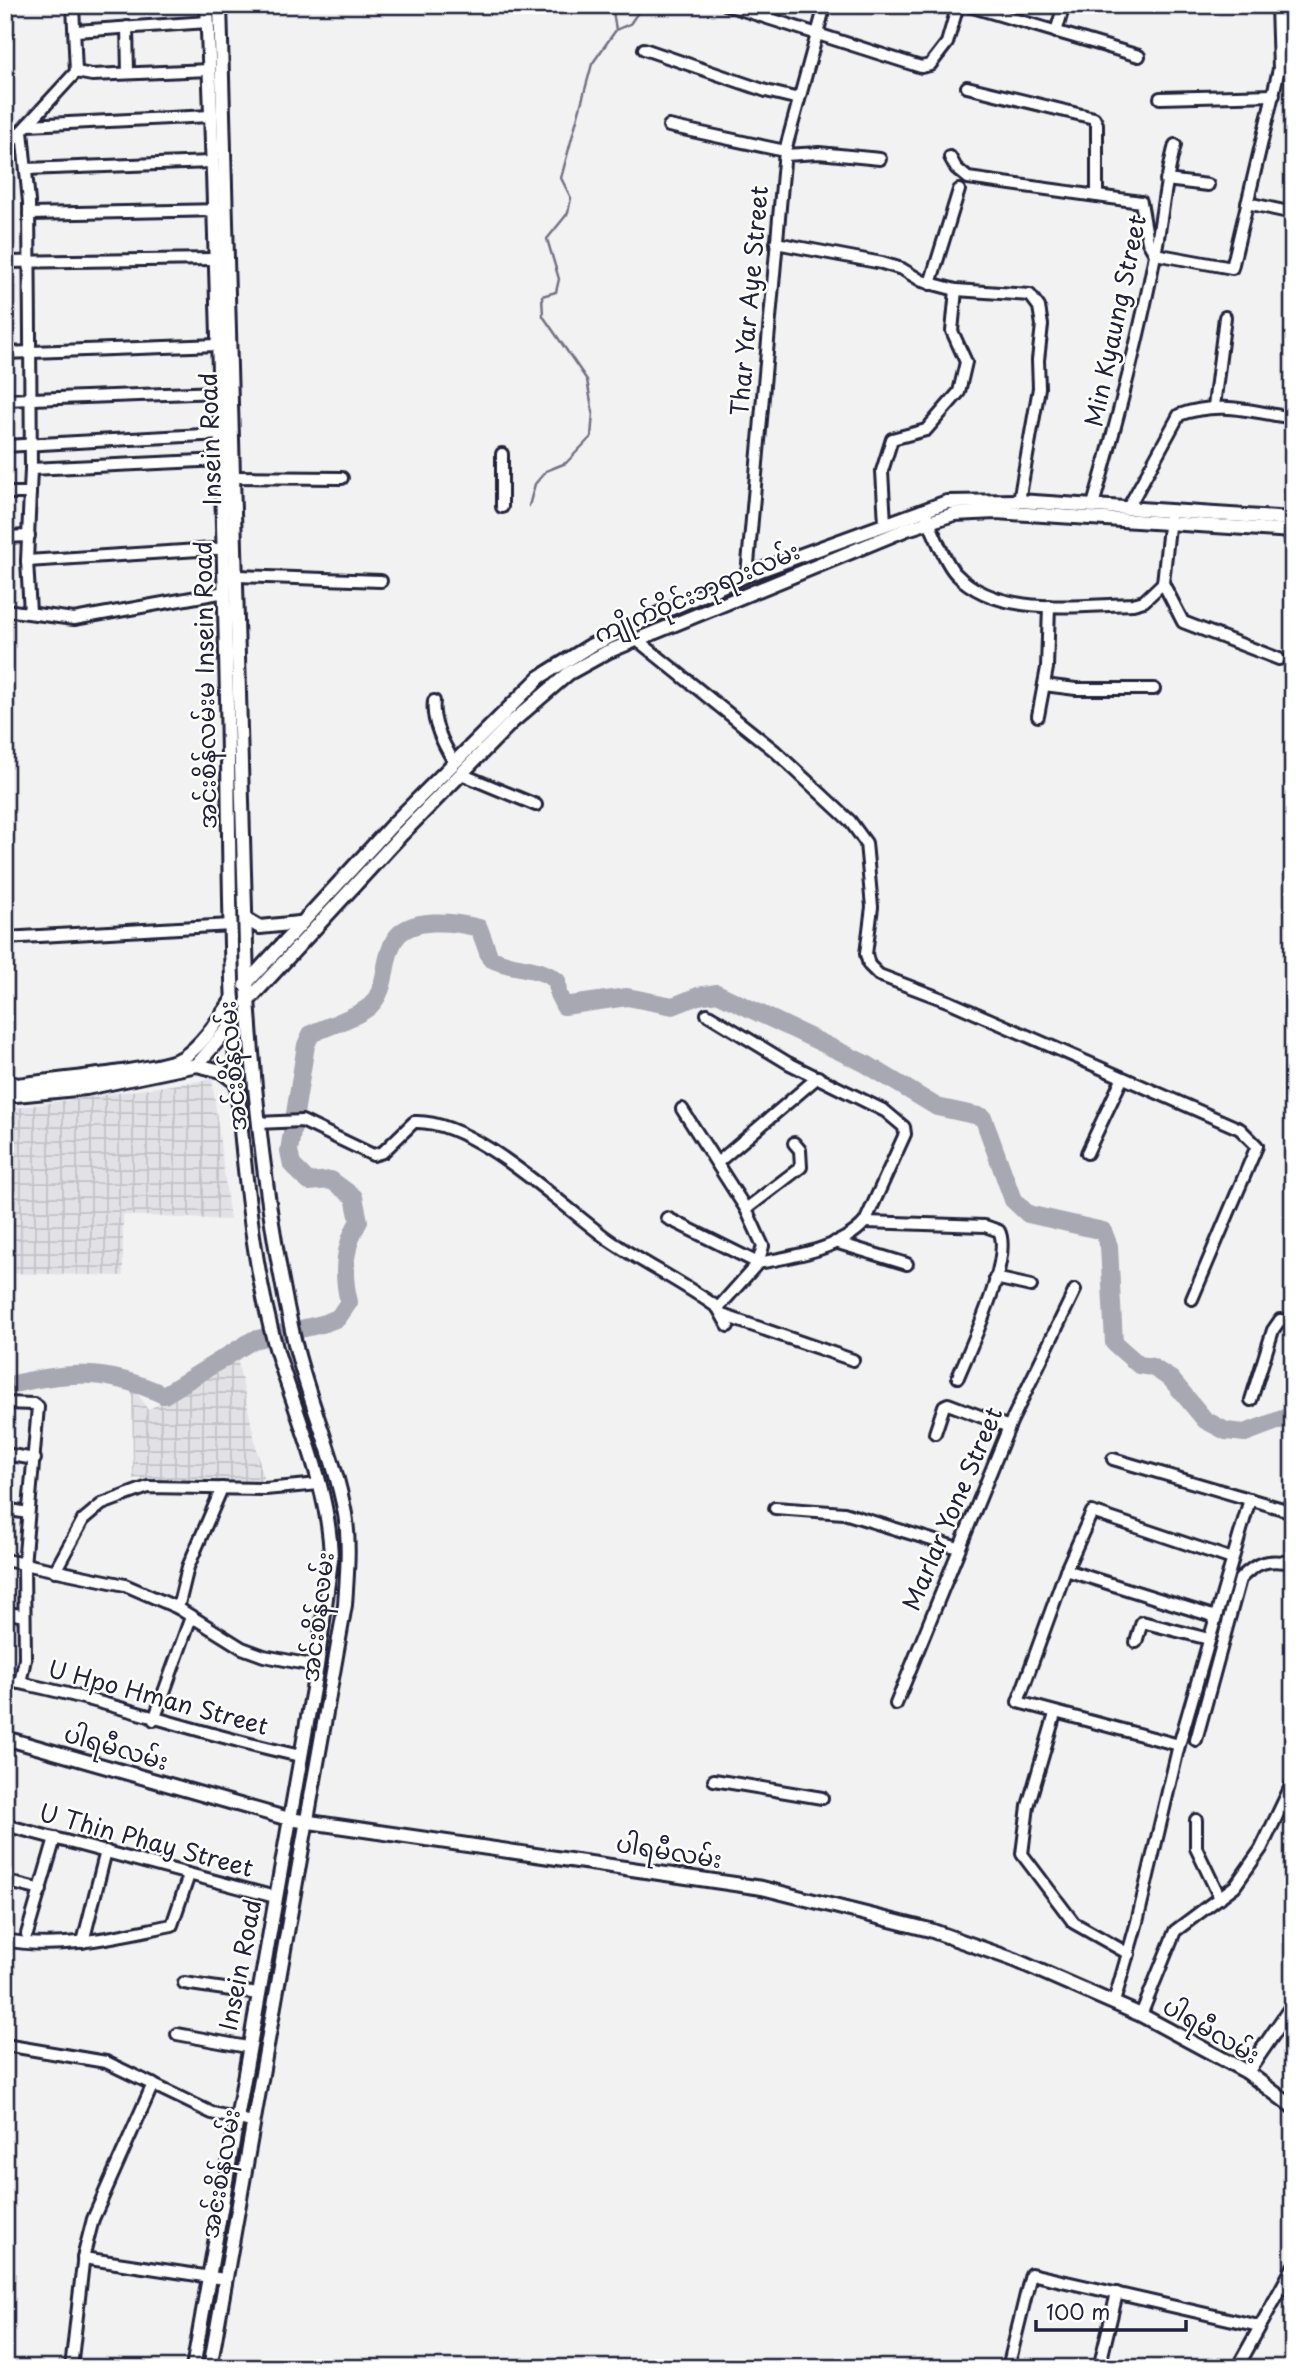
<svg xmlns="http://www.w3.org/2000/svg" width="1298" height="2373" font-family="'Playpen Sans','Noto Sans Myanmar',sans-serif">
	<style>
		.industrial { fill: url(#industrial-grid) }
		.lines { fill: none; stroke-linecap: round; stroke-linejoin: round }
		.stream { stroke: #727282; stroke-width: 2.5 }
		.river { stroke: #a8a8b2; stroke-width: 18 }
		.minor-casing { stroke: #22223b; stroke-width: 16 }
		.major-casing { stroke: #22223b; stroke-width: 18 }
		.minor { stroke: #fff; stroke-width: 10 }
		.major { stroke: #fff; stroke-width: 12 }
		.labels { text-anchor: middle; stroke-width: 5; stroke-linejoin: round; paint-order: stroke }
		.street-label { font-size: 24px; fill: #22223b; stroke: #fff }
	</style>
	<defs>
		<pattern id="industrial-grid" width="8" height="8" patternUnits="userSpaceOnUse" patternTransform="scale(1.75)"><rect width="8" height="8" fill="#e2e2e6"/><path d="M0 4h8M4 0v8" fill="none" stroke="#c2c2c6"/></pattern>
	</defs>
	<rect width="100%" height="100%" fill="#f2f2f3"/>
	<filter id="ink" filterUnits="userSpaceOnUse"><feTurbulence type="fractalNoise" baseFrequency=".0143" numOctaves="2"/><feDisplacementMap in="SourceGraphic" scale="14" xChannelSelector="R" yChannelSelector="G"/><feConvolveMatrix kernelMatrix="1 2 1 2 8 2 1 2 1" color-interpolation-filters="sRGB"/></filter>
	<g filter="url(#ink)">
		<g class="industrial">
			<polygon points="212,1079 230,1220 123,1215 123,1276 5,1273 5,1105 14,1108"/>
			<polygon points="237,1358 264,1482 133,1479 132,1385 148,1410"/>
		</g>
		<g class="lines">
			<g class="stream">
				<polyline points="616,30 630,24 643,5"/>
				<polyline points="529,506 535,484 546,471 566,463 591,437 593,413 587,380 543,316 542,296 556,292 559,279 547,239 568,213 571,198 561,178 592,64 616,30 612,5"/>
			</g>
			<path class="river" d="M 5,1386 C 66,1371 106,1368 164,1395 L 253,1340 L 322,1324 L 338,1318 L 349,1302 C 342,1274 344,1246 359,1221 L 354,1197 L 331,1180 L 309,1182 L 292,1165 L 289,1151 L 306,1045 L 311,1034 C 326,1027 359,1016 370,1006 C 389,987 382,962 394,941 C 408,915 456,922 479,928 L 490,958 C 512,970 538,965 557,981 L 558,994 L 564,1006 L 627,997 L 673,1006 L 698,996 L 717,993 L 866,1064 L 937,1107 L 983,1117 L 1013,1200 L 1028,1214 L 1103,1231 L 1109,1246 L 1114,1343 L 1139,1365 L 1152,1367 L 1171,1379 L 1205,1420 L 1226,1431 L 1245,1433 L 1293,1415"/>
			<g class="minor-casing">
				<g id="minor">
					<polyline points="727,5 921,67 930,65 947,43 958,5"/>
					<polyline points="966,5 1139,56"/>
					<polyline points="127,27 128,73"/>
					<polyline points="76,31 208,22"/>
					<polyline points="1056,32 1064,5"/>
					<polyline points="644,49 766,91 799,99"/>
					<polyline points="1279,69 1293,64"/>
					<polyline points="76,72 92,75 209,70"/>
					<polyline points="1160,98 1274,95"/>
					<polyline points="28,125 210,116"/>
					<polyline points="669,126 785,151"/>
					<polyline points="22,131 29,202 31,469 27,561 30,612"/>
					<polyline points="5,149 76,72 73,5"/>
					<polyline points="785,155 819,153 880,159"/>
					<polyline points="950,157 956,168 968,178 1097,196 1097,124 1094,118 967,87"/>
					<polyline points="26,169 211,162"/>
					<polyline points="1166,180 1208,185"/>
					<polyline points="1097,196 1141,202 1148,242 1155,254 1232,268 1279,69 1277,5"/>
					<polyline points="1247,203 1293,213"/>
					<polyline points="29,214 222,210"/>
					<polyline points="776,243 882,263 902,269 922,281 956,290 1030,295 1039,307 1042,325 1038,360 1039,388 1019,501"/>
					<polyline points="5,262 214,259"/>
					<polyline points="930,284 959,190"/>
					<polyline points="5,353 218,345"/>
					<polyline points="5,400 219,392"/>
					<polyline points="1214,406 1225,317"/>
					<polyline points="5,446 221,434"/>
					<polyline points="502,454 502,507"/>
					<polyline points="31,469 222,460"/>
					<polyline points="225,477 342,478"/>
					<polyline points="5,493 30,493"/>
					<path d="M 1093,505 C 1117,422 1139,339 1155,255 C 1162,218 1165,181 1175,145"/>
					<path d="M 1128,508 L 1179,415 C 1220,400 1252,412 1293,418"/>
					<path d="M 927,516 C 932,530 946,564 956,574 C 998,618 1078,605 1133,604 L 1144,601 L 1163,583"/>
					<polyline points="1170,517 1163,583 1183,622 1279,659"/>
					<polyline points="885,523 882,471 892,439 926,430 959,392 966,362 952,331 956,290"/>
					<polyline points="5,537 29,536"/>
					<polyline points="27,561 230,548"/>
					<polyline points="747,575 785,151 825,5"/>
					<polyline points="238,576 381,581"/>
					<polyline points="5,610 74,619 225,592"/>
					<polyline points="631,635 775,751 850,821 866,843 872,907 866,954 869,965 879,975 950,1002 1240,1129 1257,1146 1192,1299"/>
					<polyline points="1044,685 1076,689 1154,689"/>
					<path d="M 434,701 C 431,722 444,745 454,762"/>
					<polyline points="1038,716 1047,668 1049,606"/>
					<polyline points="461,774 536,805"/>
					<polyline points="5,938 231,925"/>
					<polyline points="682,1109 746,1209 763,1246 758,1263 718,1308"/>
					<path d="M 258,1123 L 302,1121 L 373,1155 L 383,1152 L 414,1122 C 475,1119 561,1206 609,1240 C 644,1264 684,1283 718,1308 L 728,1326"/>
					<polyline points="1087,1153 1122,1079"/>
					<polyline points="717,1163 818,1077"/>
					<polyline points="746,1209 801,1167 800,1150 794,1143"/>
					<path d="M 667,1218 L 758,1263 C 791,1257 842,1249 865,1222 L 905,1134 L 904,1127 L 885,1111 L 788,1063 L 707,1014"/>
					<path d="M 865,1222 L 985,1226 L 999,1231 C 1013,1258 970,1348 958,1377"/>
					<polyline points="835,1242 907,1264"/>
					<polyline points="995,1278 1031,1286"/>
					<polyline points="725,1316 853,1360"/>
					<polyline points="1251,1400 1273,1330 1280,1320 1293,1321"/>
					<polyline points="5,1403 34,1404 38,1407 24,1565 25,1659 20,1683"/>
					<polyline points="935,1433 944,1406 948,1404 1009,1427"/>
					<polyline points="5,1454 35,1459"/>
					<polyline points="1113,1459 1293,1512"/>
					<polyline points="775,1508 844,1513 958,1548"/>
					<polyline points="5,1509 28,1513"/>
					<polyline points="5,1560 125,1585 178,1608 242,1648 264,1656 317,1666"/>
					<polyline points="1066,1570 1216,1617"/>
					<polyline points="55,1571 83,1520 102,1504 148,1487 265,1489 319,1484"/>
					<polyline points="178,1608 188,1567 222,1488"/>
					<polyline points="5,1612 24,1616"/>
					<polyline points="1136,1642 1142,1622 1209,1639"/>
					<path d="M 5,1680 C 105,1699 201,1735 301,1756"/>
					<polyline points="896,1704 1011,1422 1075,1290"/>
					<polyline points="1055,1714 1028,1806 1022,1854 1074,1923 1129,1954"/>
					<polyline points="154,1720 191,1617"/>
					<polyline points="1293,1736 1293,1740"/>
					<path d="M 1196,1740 L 1240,1579 C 1257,1561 1268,1559 1293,1563"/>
					<polyline points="1179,1745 1018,1702 1066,1570 1092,1512 1232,1559"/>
					<polyline points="714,1780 822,1798"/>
					<polyline points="1196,1820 1196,1848 1220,1898"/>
					<polyline points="5,1825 275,1897"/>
					<polyline points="5,1881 41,1890"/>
					<polyline points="27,1934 55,1838"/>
					<path d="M 5,1940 C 61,1951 117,1936 172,1925 L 189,1875"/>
					<polyline points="83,1942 106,1851"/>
					<polyline points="184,1983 258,1994"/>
					<polyline points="1114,2002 1137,1922 1179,1745 1250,1499"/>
					<polyline points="1141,2015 1175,1931 1235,1886 1261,1849 1293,1782"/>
					<polyline points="177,2034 247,2047"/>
					<polyline points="5,2045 106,2062 212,2113 252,2122"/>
					<polyline points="83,2258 224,2279"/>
					<polyline points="71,2368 84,2254 93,2219 153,2084"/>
					<polyline points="1008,2368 1031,2274 1259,2326"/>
					<polyline points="1099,2368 1117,2293"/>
					<polyline points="1237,2368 1293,2267"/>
				</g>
			</g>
			<g class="major-casing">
				<g id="major">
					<polyline points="246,919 260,927 299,923"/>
					<polyline points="245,985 393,824 540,677 590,646 656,615 747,575 947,502 1019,501 1293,519"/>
					<polyline points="247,1002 402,834 511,723 569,673 607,652 907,529 954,514 996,512 1293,531"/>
					<polyline points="197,1065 221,1071 237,1083"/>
					<path d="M 5,1081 L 17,1085 C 49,1080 162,1071 184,1057 C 204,1043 219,1019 233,999"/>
					<polyline points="5,1092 16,1095 86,1088 197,1065 233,1023"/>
					<polyline points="5,1738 289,1819 762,1888 930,1930 1015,1960 1141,2015 1247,2072 1293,2107"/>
					<polyline points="1247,2072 1293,2005"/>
					<path d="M 193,2368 L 317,1666 L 331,1560 C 330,1488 296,1416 276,1348 C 256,1277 248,1203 241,1130 C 228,987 230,842 227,698 C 222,467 216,236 207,5"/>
					<path d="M 210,2368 L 345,1605 C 347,1574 350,1544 345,1514 C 334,1453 306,1396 293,1335 C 267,1218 254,1101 247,982 L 220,5"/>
				</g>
			</g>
			<use href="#minor" class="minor"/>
			<use href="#major" class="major"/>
		</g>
	</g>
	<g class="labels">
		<g class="street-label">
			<text transform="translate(750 301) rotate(-85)" y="8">Thar Yar Aye Street</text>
			<text transform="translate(1116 321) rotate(-78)" y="8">Min Kyaung Street</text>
			<text transform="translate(211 439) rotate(-92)" y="8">Insein Road</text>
			<text transform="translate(697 593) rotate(-23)" y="8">ကျိုက်ဝိုင်းဘုရားလမ်း</text>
			<text transform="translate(206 685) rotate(-91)" y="8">အင်းစိန်လမ်းမ Insein Road</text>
			<text transform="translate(233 1066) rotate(-95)" y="8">အင်းစိန်လမ်း</text>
			<text transform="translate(953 1509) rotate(-67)" y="8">Marlar Yone Street</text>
			<text transform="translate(318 1617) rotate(-83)" y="8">အင်းစိန်လမ်း</text>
			<text transform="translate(158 1698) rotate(15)" y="8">U Hpo Hman Street</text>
			<text transform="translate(116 1748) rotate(16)" y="8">ပါရမီလမ်း</text>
			<text transform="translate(146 1841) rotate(15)" y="8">U Thin Phay Street</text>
			<text transform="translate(669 1852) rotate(9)" y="8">ပါရမီလမ်း</text>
			<text transform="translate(241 1965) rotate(-79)" y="8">Insein Road</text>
			<text transform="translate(1211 2031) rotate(30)" y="8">ပါရမီလမ်း</text>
			<text transform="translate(221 2174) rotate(-80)" y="8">အင်းစိန်လမ်း</text>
		</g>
	</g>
	<rect width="1298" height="2373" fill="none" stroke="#fff" stroke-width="28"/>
	<rect x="14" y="14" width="1270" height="2345" fill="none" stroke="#22223b" stroke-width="2.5" filter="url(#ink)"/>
	<path d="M1036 2320v10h150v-10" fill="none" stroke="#22223b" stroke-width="3.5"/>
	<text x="1046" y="2320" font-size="21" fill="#22223b" stroke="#ffffff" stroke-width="5" paint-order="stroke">100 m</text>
</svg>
